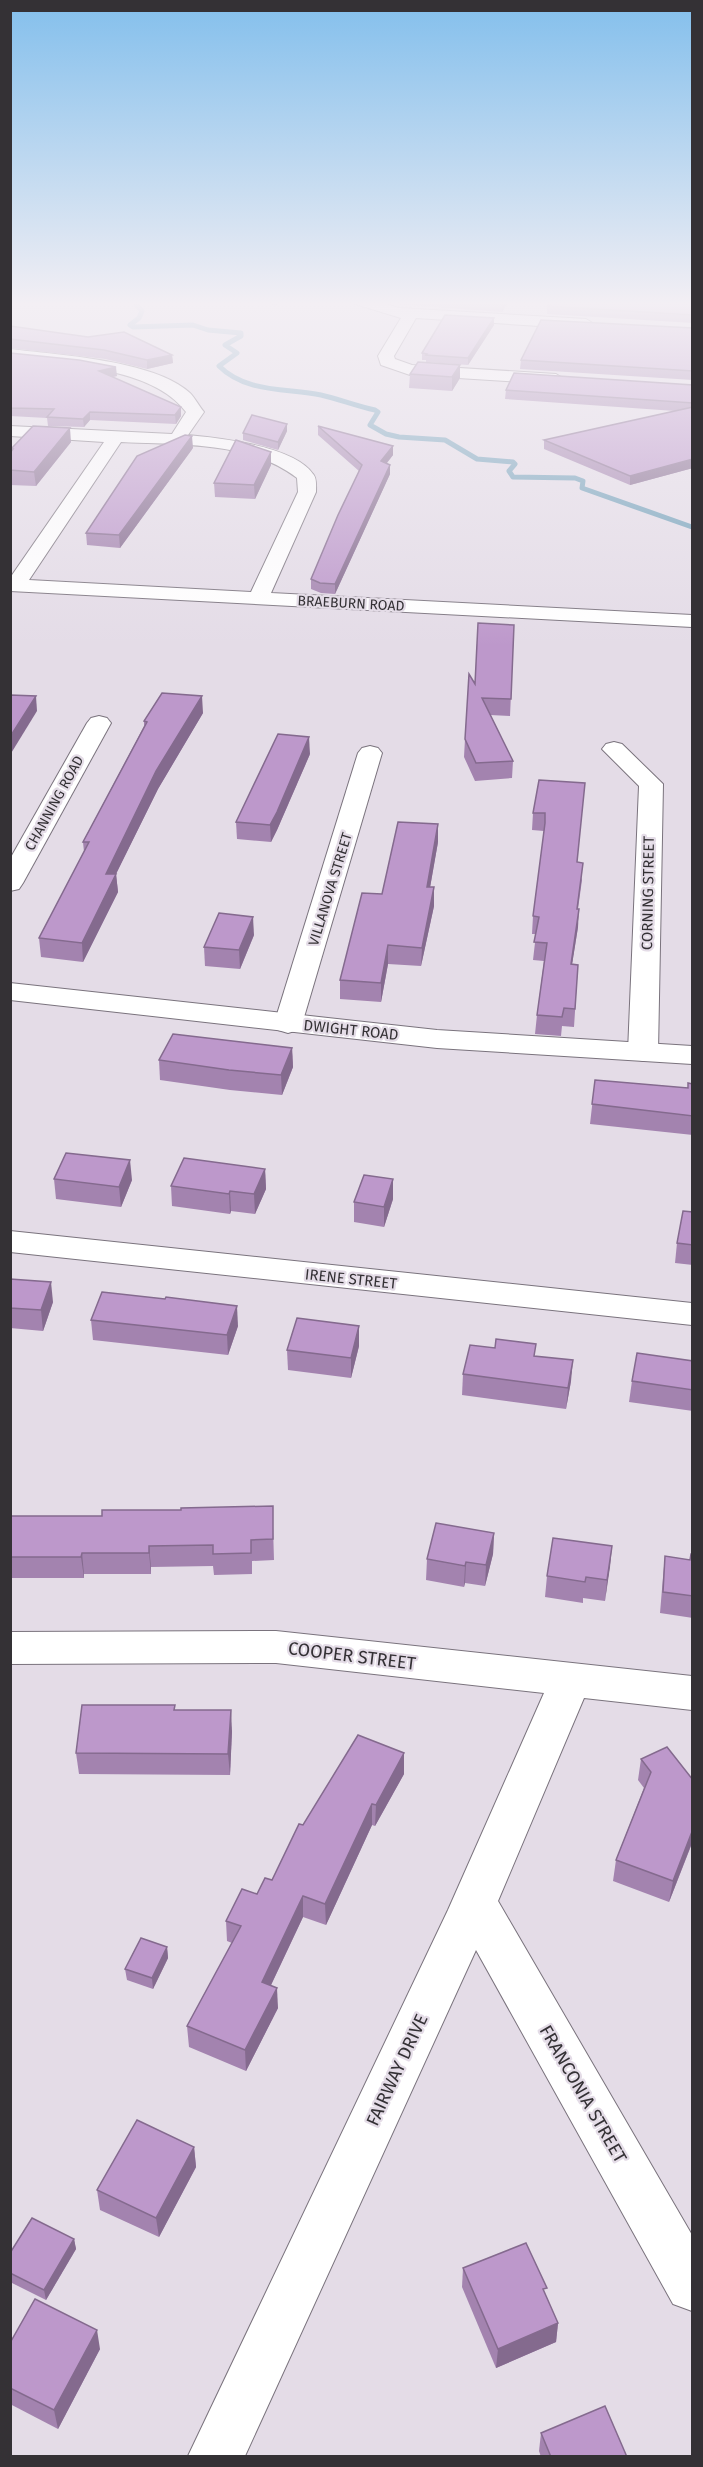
<svg xmlns="http://www.w3.org/2000/svg" width="703" height="2467" font-family="'Fira Sans',sans-serif">
	<style>
		.lines { fill: none; stroke-linecap: round; stroke-linejoin: round }
		.stream { stroke: #72a0b9; stroke-width: 5 }
		.street-casing { stroke: #7a737d; stroke-width: 2 }
		.secondary-casing { stroke: #7a737d; stroke-width: 2 }
		.street { fill: #fff; fill-rule: evenodd }
		.secondary { fill: #fff; fill-rule: evenodd }
		.wall { fill: #a383af }
		.shaded-wall { fill: #846a8e }
		.building { fill: #bd98cb; stroke: #846a8e; stroke-width: 1.5 }
		.labels { text-anchor: middle; stroke-width: 4.5; stroke-linejoin: round; paint-order: stroke }
		.far-street-label { font-size: 14px; fill: #343135; stroke: #e4dce7 }
		.street-label { font-size: 15px; fill: #343135; stroke: #e4dce7 }
		.near-street-label { font-size: 18px; fill: #343135; stroke: #e4dce7 }
	</style>
	<rect width="100%" height="100%" fill="#e4dce7"/>
	<g class="lines">
		<path class="stream" d="M 133,301 L 142,311 L 139,318 L 130,325 L 133,327 L 193,325 L 208,330 L 241,333 L 241,336 L 225,345 L 237,353 L 219,366 C 246,393 286,388 321,395 C 339,399 356,406 375,410 L 378,412 L 370,425 L 386,434 L 399,437 L 445,440 L 477,459 L 513,462 L 515,464 L 509,471 L 513,477 L 575,478 L 583,481 L 582,488 L 692,527"/>
		<g class="street-casing">
			<g id="street">
				<polygon points="353,301 376,301 399,308 586,319 594,324 586,329 416,318 394,356 395,359 412,365 556,374 564,379 556,384 410,375 381,365 378,356 401,318 355,304"/>
				<path d="M 10,349 C 57,355 155,360 190,393 C 195,398 199,406 204,412 L 188,435 C 220,438 294,446 313,474 C 317,478 316,486 316,492 L 271,593 L 692,615 L 692,627 L 10,591 L 10,578 L 104,442 L 10,436 L 10,426 L 172,434 L 186,412 C 152,366 63,365 10,359 ZM 121,442 C 179,445 249,441 297,478 L 298,492 L 251,592 L 29,580 Z"/>
				<polygon points="99,716 107,718 111,723 23,883 19,889 10,891 10,859 87,723 91,718"/>
				<polygon points="614,742 622,744 663,784 658,1052 653,1058 643,1061 633,1058 628,1052 639,786 602,749 606,744"/>
				<polygon points="370,746 378,748 382,753 302,1024 298,1030 288,1033 278,1030 274,1024 358,753 362,748"/>
				<polygon points="10,1231 692,1303 692,1325 10,1252"/>
				<polygon points="276,1631 692,1676 692,1710 584,1698 498,1901 692,2235 692,2311 673,2304 476,1950 245,2456 188,2456 448,1910 544,1693 276,1663 10,1664 10,1632"/>
			</g>
		</g>
		<g class="secondary-casing">
			<polygon id="secondary" points="10,983 437,1030 692,1046 692,1064 437,1048 10,1000"/>
		</g>
		<use href="#street" class="street"/>
		<use href="#secondary" class="secondary"/>
	</g>
	<g class="wall">
		<polygon points="260,301 281,301 276,306"/>
		<polygon points="384,301 509,301 502,312 394,304"/>
		<polygon points="693,301 693,323 547,314 547,306"/>
		<polygon points="494,318 494,325 468,365 426,362 426,360 422,360 422,353"/>
		<polygon points="10,326 172,355 173,363 147,369 105,359 10,348"/>
		<polygon points="693,328 693,380 520,369 521,360"/>
		<polygon points="10,353 117,376 112,377 181,407 181,416 176,424 90,420 84,427 48,426 47,418 10,416"/>
		<polygon points="410,374 460,378 452,391 409,388"/>
		<polygon points="693,385 693,468 630,485 544,449 544,440 675,411 505,399 506,390"/>
		<polygon points="318,426 393,455 387,463 390,474 335,594 321,593 311,589 311,579 359,471 318,435"/>
		<polygon points="287,431 278,450 243,440 243,433"/>
		<polygon points="71,442 36,486 10,485 11,449"/>
		<polygon points="193,448 120,548 87,545 86,533"/>
		<polygon points="271,452 271,465 255,499 215,497 214,483"/>
		<polygon points="514,625 510,716 490,715 513,761 512,778 475,781 464,757 465,739"/>
		<polygon points="203,713 158,789 116,874 118,892 83,962 41,957 39,938 84,852 83,842 144,726 144,721"/>
		<polygon points="310,754 277,830 271,842 237,839 236,822"/>
		<polygon points="539,780 577,862 582,880 578,909 578,927 572,965 578,965 574,1027 562,1026 561,1036 535,1034 537,1015 544,961 533,960 536,934 532,934 533,916 544,831 532,830 533,813"/>
		<polygon points="438,842 430,887 434,887 434,906 421,966 388,964 381,1002 340,999 340,980 382,894"/>
		<polygon points="254,935 240,969 205,966 204,947"/>
		<polygon points="292,1048 293,1067 282,1095 230,1090 160,1080 159,1060"/>
		<polygon points="595,1080 688,1088 693,1084 693,1135 590,1124"/>
		<polygon points="265,1169 266,1189 255,1214 231,1211 230,1214 172,1206 171,1186"/>
		<polygon points="54,1179 132,1180 121,1207 56,1199"/>
		<polygon points="393,1179 393,1199 384,1227 354,1222 354,1202"/>
		<polygon points="693,1212 693,1265 675,1263 677,1243"/>
		<polygon points="10,1279 53,1302 43,1331 10,1328"/>
		<polygon points="165,1299 238,1326 228,1355 93,1340 91,1320"/>
		<polygon points="359,1326 359,1346 351,1378 288,1370 287,1350"/>
		<polygon points="536,1356 571,1381 566,1409 462,1395 463,1374"/>
		<polygon points="693,1361 693,1411 629,1402 632,1381"/>
		<polygon points="10,1516 273,1527 274,1560 252,1561 252,1574 214,1575 213,1566 151,1567 151,1574 84,1574 84,1578 10,1578"/>
		<polygon points="494,1533 493,1554 485,1586 465,1583 464,1587 426,1580 427,1559"/>
		<polygon points="612,1546 605,1601 583,1598 583,1603 545,1597 547,1576"/>
		<polygon points="693,1554 693,1618 660,1613 663,1577 665,1556 690,1560"/>
		<polygon points="175,1710 232,1731 230,1775 79,1774 76,1753"/>
		<polygon points="404,1753 404,1774 375,1826 372,1825 326,1925 303,1917 271,1985 278,2008 246,2071 189,2047 187,2026 232,1943 227,1941 226,1921 272,1880 303,1825"/>
		<polygon points="641,1759 693,1780 693,1841 669,1902 613,1881 616,1860 644,1788 638,1780"/>
		<polygon points="167,1947 168,1958 153,1989 127,1980 125,1969"/>
		<polygon points="194,2147 196,2167 159,2237 100,2210 97,2190"/>
		<polygon points="74,2239 76,2249 46,2300 10,2282 10,2253"/>
		<polygon points="463,2268 546,2296 558,2323 556,2342 496,2368 462,2287"/>
		<polygon points="10,2343 100,2349 58,2429 10,2404"/>
		<polygon points="541,2433 627,2457 541,2457 539,2451"/>
	</g>
	<g class="shaded-wall">
		<polygon points="276,301 281,301 276,306"/>
		<polygon points="504,301 509,301 502,312 502,304"/>
		<polygon points="494,318 494,325 468,365 468,358"/>
		<polygon points="172,355 173,363 147,369 147,360"/>
		<polygon points="460,365 460,378 452,391 452,377"/>
		<polygon points="116,367 117,376 100,380 99,371"/>
		<polygon points="181,407 181,416 176,424 175,415"/>
		<polygon points="90,412 90,420 84,427 83,419"/>
		<polygon points="287,424 287,431 278,450 278,442"/>
		<polygon points="70,428 71,442 36,486 34,472"/>
		<polygon points="192,436 193,448 120,548 119,535"/>
		<polygon points="393,446 393,455 381,470 381,461"/>
		<polygon points="271,452 271,465 255,499 254,485"/>
		<polygon points="693,459 693,468 630,485 630,476"/>
		<polygon points="390,465 390,474 335,594 335,584"/>
		<polygon points="36,696 37,711 10,755 10,737"/>
		<polygon points="202,696 203,713 158,789 116,874 118,892 83,962 82,943 106,874 156,771"/>
		<polygon points="309,737 310,754 277,830 271,842 270,825"/>
		<polygon points="438,824 438,842 427,905 427,887"/>
		<polygon points="434,887 434,906 421,966 422,948"/>
		<polygon points="579,909 578,927 569,983 571,964"/>
		<polygon points="253,917 254,935 240,969 239,950"/>
		<polygon points="388,945 388,964 381,1002 381,983"/>
		<polygon points="292,1048 293,1067 282,1095 281,1075"/>
		<polygon points="130,1160 132,1180 121,1207 119,1187"/>
		<polygon points="265,1169 266,1189 255,1214 254,1194"/>
		<polygon points="393,1179 393,1199 384,1227 384,1207"/>
		<polygon points="230,1191 231,1211 230,1214 229,1194"/>
		<polygon points="51,1282 53,1302 43,1331 41,1310"/>
		<polygon points="237,1306 238,1326 228,1355 227,1335"/>
		<polygon points="359,1326 359,1346 351,1378 351,1358"/>
		<polygon points="573,1360 571,1381 566,1409 568,1388"/>
		<polygon points="494,1533 493,1554 485,1586 486,1565"/>
		<polygon points="149,1546 151,1567 151,1574 149,1553"/>
		<polygon points="612,1546 610,1567 605,1601 607,1580"/>
		<polygon points="82,1553 84,1574 84,1578 81,1557"/>
		<polygon points="466,1562 465,1583 464,1587 465,1566"/>
		<polygon points="231,1710 232,1731 230,1775 228,1754"/>
		<polygon points="404,1753 404,1774 375,1826 376,1805"/>
		<polygon points="372,1804 372,1825 326,1925 325,1904"/>
		<polygon points="693,1829 693,1840 669,1902 673,1881"/>
		<polygon points="303,1896 303,1917 263,2002 262,1982"/>
		<polygon points="167,1947 168,1958 153,1989 152,1978"/>
		<polygon points="277,1988 278,2008 246,2071 245,2050"/>
		<polygon points="194,2147 196,2167 159,2237 156,2218"/>
		<polygon points="74,2239 76,2249 46,2300 44,2290"/>
		<polygon points="558,2323 556,2342 496,2368 498,2349"/>
		<polygon points="97,2330 100,2349 58,2429 54,2410"/>
	</g>
	<g class="building">
		<polygon points="463,301 504,301 502,304"/>
		<polygon points="550,301 693,301 693,315 547,306"/>
		<polygon points="445,315 494,318 468,358 426,355 427,354 422,353"/>
		<polygon points="541,320 693,328 693,371 521,360"/>
		<polygon points="10,326 88,337 124,332 172,355 147,360 104,350 10,339"/>
		<polygon points="10,353 79,360 116,367 99,371 181,407 175,415 90,412 83,419 47,417 54,409 10,408"/>
		<polygon points="418,362 460,365 452,377 410,374"/>
		<polygon points="514,373 693,385 693,403 506,390"/>
		<polygon points="693,407 693,459 630,476 544,440"/>
		<polygon points="252,415 287,424 278,442 243,433"/>
		<polygon points="33,426 70,428 34,472 10,470 10,453 13,449 11,449"/>
		<polygon points="318,426 393,446 381,461 390,465 335,584 320,583 311,579 338,515 362,465"/>
		<polygon points="185,435 192,436 119,535 86,533 137,456"/>
		<polygon points="236,440 271,452 254,485 214,483"/>
		<polygon points="478,623 514,625 511,699 482,698 513,761 476,763 465,739 469,674 475,684"/>
		<polygon points="162,693 202,696 156,771 106,874 116,874 82,943 39,938 89,842 83,842 147,722 144,721"/>
		<polygon points="10,695 36,696 10,737"/>
		<polygon points="278,734 309,737 277,812 270,825 236,822"/>
		<polygon points="539,780 585,783 577,862 583,863 577,909 579,909 571,964 578,965 575,1009 564,1008 562,1017 537,1015 547,943 534,942 539,917 533,916 545,823 545,813 533,813"/>
		<polygon points="398,822 438,824 427,887 434,887 422,948 388,945 381,983 340,980 362,893 382,894"/>
		<polygon points="219,913 253,917 239,950 204,947"/>
		<polygon points="173,1034 292,1048 281,1075 229,1070 159,1060"/>
		<polygon points="595,1080 688,1088 688,1083 693,1084 693,1116 592,1104"/>
		<polygon points="66,1153 130,1160 119,1187 54,1179"/>
		<polygon points="184,1158 265,1169 254,1194 230,1191 229,1194 171,1186"/>
		<polygon points="364,1175 393,1179 384,1207 354,1202"/>
		<polygon points="683,1211 693,1212 693,1245 677,1243"/>
		<polygon points="10,1279 51,1282 41,1310 10,1308"/>
		<polygon points="102,1292 165,1299 166,1297 237,1306 227,1335 91,1320"/>
		<polygon points="297,1318 359,1326 351,1358 287,1350"/>
		<polygon points="496,1339 536,1344 534,1356 573,1360 568,1388 463,1374 470,1345 495,1348"/>
		<polygon points="637,1353 693,1361 693,1390 632,1381"/>
		<polygon points="273,1506 273,1539 251,1540 251,1553 213,1554 213,1545 149,1546 149,1553 82,1553 81,1557 10,1557 10,1516 102,1516 102,1510 181,1510 181,1508"/>
		<polygon points="436,1523 494,1533 486,1565 466,1562 465,1566 427,1559"/>
		<polygon points="553,1538 612,1546 607,1580 586,1577 585,1582 547,1576"/>
		<polygon points="691,1554 693,1554 693,1596 663,1592 665,1556 690,1560"/>
		<polygon points="82,1705 175,1705 174,1710 231,1710 228,1754 76,1753"/>
		<polygon points="358,1735 404,1753 376,1805 372,1804 325,1904 303,1896 262,1982 277,1988 245,2050 187,2026 241,1926 226,1921 242,1889 257,1894 265,1878 272,1880 299,1824 303,1825"/>
		<polygon points="667,1747 693,1780 693,1829 673,1881 616,1860 651,1772 641,1759"/>
		<polygon points="141,1938 167,1947 152,1978 125,1969"/>
		<polygon points="137,2120 194,2147 156,2218 97,2190"/>
		<polygon points="32,2218 74,2239 44,2290 10,2273 10,2253"/>
		<polygon points="526,2243 547,2288 543,2289 558,2323 498,2349 463,2268"/>
		<polygon points="35,2299 97,2330 54,2410 10,2388 10,2343"/>
		<polygon points="605,2406 627,2457 551,2457 541,2433"/>
	</g>
	<linearGradient id="sky" x2="0" y2="1"><stop stop-color="#83bfec"/><stop offset="0.47" stop-color="#f3eff4"/><stop offset="1" stop-color="#f3eff4" stop-opacity="0"/></linearGradient>
	<rect width="703" height="646" fill="url(#sky)"/>
	<g class="labels">
		<g class="far-street-label">
			<text transform="translate(351 603) rotate(3)" y="5">BRAEBURN ROAD</text>
			<text transform="translate(54 803) rotate(-61)" y="5">CHANNING ROAD</text>
			<text transform="translate(330 889) rotate(-73)" y="5">VILLANOVA STREET</text>
		</g>
		<g class="street-label">
			<text transform="translate(648 893) rotate(-89)" y="5">CORNING STREET</text>
			<text transform="translate(351 1030) rotate(6)" y="5">DWIGHT ROAD</text>
			<text transform="translate(351 1279) rotate(6)" y="5">IRENE STREET</text>
		</g>
		<g class="near-street-label">
			<text transform="translate(352 1656) rotate(7)" y="6">COOPER STREET</text>
			<text transform="translate(397 2070) rotate(-65)" y="6">FAIRWAY DRIVE</text>
			<text transform="translate(583 2094) rotate(60)" y="6">FRANCONIA STREET</text>
		</g>
	</g>
	<rect width="703" height="2467" fill="none" stroke="#343135" stroke-width="24"/>
</svg>
